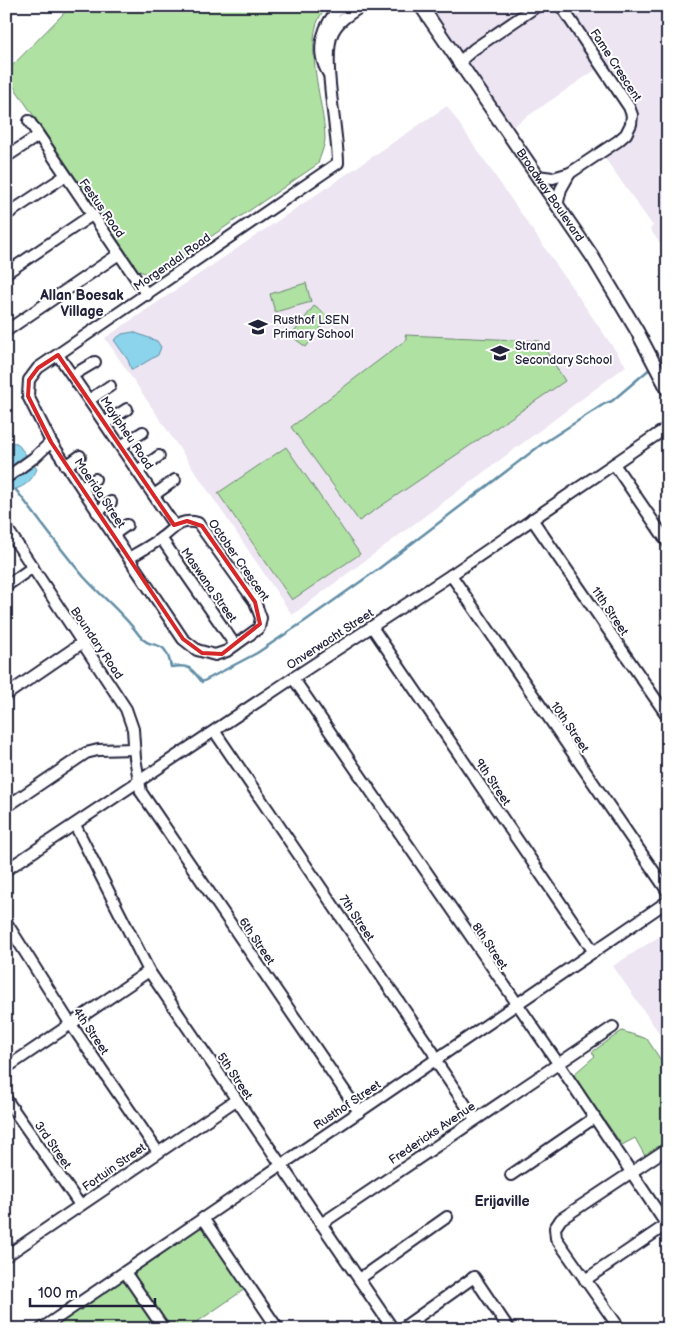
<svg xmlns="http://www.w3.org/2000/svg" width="674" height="1335" font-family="'Balsamiq Sans',sans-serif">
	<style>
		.built { fill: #ede5f2 }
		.green { fill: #afe2a2; stroke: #68826e }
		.water { fill: #8bd4ec; stroke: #618da5 }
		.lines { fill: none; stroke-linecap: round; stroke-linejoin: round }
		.stream { stroke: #618da5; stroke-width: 2.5 }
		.minor-casing { stroke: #22223b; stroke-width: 14 }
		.major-casing { stroke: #22223b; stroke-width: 16 }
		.minor { stroke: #fff; stroke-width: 10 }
		.major { stroke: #fff; stroke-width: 12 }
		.marked { fill: none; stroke: #d62828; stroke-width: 4; stroke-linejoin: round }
		.labels { text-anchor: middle; stroke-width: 4; stroke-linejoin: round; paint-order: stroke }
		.street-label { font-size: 12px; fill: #22223b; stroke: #fff }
		.poi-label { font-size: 12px; fill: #22223b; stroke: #fff; text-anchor: start }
		.neighbourhood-label { font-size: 14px; font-weight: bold; fill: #22223b; stroke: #fff }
	</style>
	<rect width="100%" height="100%" fill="#fff"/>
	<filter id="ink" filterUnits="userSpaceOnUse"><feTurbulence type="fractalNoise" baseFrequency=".02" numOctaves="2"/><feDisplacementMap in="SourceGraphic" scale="10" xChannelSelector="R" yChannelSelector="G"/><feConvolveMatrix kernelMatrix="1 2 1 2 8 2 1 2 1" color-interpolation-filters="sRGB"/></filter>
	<g filter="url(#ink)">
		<g class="built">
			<polygon points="421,6 668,6 668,255 650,229 653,226 602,154 613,145 632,119 601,66 506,131"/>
			<polygon points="447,106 626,366 292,615 105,338"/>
			<polygon points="668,931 668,1046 613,966"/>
		</g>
		<g class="green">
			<path d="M 71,6 L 329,6 C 297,29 325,104 325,138 C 325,146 320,156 318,164 L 153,276 L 139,271 L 6,75 L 6,72 Z"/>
			<polygon points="306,283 311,302 275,312 270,294"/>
			<polygon points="314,306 329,317 306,347 291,336"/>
			<polygon points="405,335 540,341 565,381 359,521 291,427 407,339"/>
			<polygon points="286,447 360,554 292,600 218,493"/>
			<polygon points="622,1031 647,1039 668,1071 668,1142 645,1156 635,1138 622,1145 573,1075 595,1056 592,1052"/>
			<polygon points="198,1227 205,1229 245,1289 187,1329 167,1329 134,1277 138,1268"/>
			<polygon points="118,1282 127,1283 159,1329 49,1329"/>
		</g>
		<g class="water">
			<polygon points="133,332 157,341 161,347 158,355 134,369 131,369 128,360 114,340 122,334"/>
			<path d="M 6,442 L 17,443 L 37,469 C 31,483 22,489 6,491 Z"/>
		</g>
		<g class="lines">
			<g class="stream">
				<polyline points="6,10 10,6"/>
				<polyline points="659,363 668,357"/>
				<path d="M 16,490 C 38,518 60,549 84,577 C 102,597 123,613 139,635 C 152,653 165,634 171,667 C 190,664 191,668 202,682 L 257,653 L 305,621 L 377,570 L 542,444 L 604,404 L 612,401 L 652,367"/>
			</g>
			<g class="minor-casing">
				<g id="minor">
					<polyline points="458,63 474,49 537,6"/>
					<path d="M 328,73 C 314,50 323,23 342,6"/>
					<polyline points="29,121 147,295"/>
					<polyline points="6,157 38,136"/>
					<polyline points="537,176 553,178 570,173 618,141 626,134 631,124 632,115 629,107 561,6"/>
					<polyline points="557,206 561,189 570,173"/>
					<polyline points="6,215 65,176"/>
					<polyline points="6,273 92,215"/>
					<polyline points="6,331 119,254"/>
					<polyline points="58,355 174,525"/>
					<polyline points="73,375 95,362"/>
					<polyline points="89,400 110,386"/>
					<polyline points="105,423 127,409"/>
					<polyline points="121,446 143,432"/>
					<polyline points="614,464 668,543"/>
					<polyline points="66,466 80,456"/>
					<polyline points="138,471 159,456"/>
					<polyline points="6,478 35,457 51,442"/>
					<polyline points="82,488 95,479"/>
					<polyline points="154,495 175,480"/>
					<polyline points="97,512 111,502"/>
					<polyline points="532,519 668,717"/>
					<polyline points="6,527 126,709 133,729 135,758 141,792 359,1112"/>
					<polyline points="113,535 127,525"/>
					<polyline points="161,538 235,645"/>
					<path d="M 129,558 C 139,552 150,546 160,539 C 174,529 179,518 198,523 L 255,602 L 261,618 L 259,628 L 227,651 L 215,655 L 197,650 L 183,639 L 51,442 L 28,396 L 29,380 L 38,368 L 338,163 C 338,131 321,56 333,32 C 339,20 351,13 362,6"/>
					<polyline points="451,575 668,892"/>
					<polyline points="6,586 33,567"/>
					<polyline points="372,627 594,952"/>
					<polyline points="293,678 558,1063 668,1227"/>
					<polyline points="6,695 82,643"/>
					<polyline points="215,732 433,1052 439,1066 475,1119"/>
					<polyline points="6,807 86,753 98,750 134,749"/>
					<polyline points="75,825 149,971 393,1329"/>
					<polyline points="6,870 293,678 451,575 668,427"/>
					<polyline points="6,922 68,1020 158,1152"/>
					<polyline points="6,1068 149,971"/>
					<polyline points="6,1099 80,1205"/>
					<polyline points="511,1175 594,1118"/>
					<polyline points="203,1218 278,1329"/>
					<polyline points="321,1224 613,1027"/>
					<polyline points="6,1256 236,1100"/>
					<polyline points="125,1272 164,1329"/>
					<polyline points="359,1279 447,1217"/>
					<polyline points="585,1280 666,1225"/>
					<polyline points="41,1329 668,901"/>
					<polyline points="401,1329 474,1277 509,1329"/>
					<polyline points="620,1329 556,1238 555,1228 561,1219 668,1148"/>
				</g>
			</g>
			<g class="major-casing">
				<g id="major">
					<path id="s1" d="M 421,6 L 592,256 L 637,331 L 668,390"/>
				</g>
			</g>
			<use href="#minor" class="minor"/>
			<use href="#major" class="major"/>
		</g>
	</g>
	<path class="marked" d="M 58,355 L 174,525 L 187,521 L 202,526 L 255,602 L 260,624 L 222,654 L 202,653 L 183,639 L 51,442 L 28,396 L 29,380 L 38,368 Z"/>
	<defs>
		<g id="school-bare" transform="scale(1.5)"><path d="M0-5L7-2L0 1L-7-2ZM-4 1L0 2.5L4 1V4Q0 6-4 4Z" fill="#22223b" stroke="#fff" stroke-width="2.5" paint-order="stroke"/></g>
	</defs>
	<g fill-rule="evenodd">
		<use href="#school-bare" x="258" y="327"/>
		<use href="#school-bare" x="500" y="353"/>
	</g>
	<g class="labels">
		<g class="street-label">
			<text transform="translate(616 65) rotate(57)" y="4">Fame Crescent</text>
			<text dy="4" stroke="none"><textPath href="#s1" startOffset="229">Broadway Boulevard</textPath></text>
			<text transform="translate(102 208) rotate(55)" y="4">Festus Road</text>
			<text transform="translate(172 262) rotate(-35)" y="4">Morgendal Road</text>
			<text transform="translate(127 433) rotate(56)" y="4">Mayipheu Road</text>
			<text transform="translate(100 493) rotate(56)" y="4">Moerida Street</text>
			<text transform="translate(239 560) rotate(55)" y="4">October Crescent</text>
			<text transform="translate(209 585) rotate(55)" y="4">Maswana Street</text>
			<text transform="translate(610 611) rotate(56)" y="4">11th Street</text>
			<text transform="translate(330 639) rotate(-33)" y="4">Onverwacht Street</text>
			<text transform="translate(97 643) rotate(56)" y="4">Boundary Road</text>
			<text transform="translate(570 727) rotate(56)" y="4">10th Street</text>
			<text transform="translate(493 782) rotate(56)" y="4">9th Street</text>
			<text transform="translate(357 918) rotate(56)" y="4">7th Street</text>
			<text transform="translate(257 941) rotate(56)" y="4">6th Street</text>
			<text transform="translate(490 946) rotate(56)" y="4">8th Street</text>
			<text transform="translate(91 1031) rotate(56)" y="4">4th Street</text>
			<text transform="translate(235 1076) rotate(56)" y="4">5th Street</text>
			<text transform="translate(347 1105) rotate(-34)" y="4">Rusthof Street</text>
			<text transform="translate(432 1133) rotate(-34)" y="4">Fredericks Avenue</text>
			<text transform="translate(53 1145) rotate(55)" y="4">3rd Street</text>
			<text transform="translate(114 1167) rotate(-35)" y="4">Fortuin Street</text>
		</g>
		<g class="poi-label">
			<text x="273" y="324">Rusthof LSEN<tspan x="273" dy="14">Primary School</tspan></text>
			<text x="515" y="350">Strand<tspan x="515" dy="14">Secondary School</tspan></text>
		</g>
		<g class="neighbourhood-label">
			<text x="82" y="300">Allan Boesak<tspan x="82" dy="16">Village</tspan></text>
			<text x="502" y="1206">Erijaville</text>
		</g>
	</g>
	<rect width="674" height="1335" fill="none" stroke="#fff" stroke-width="25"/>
	<rect x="12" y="12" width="649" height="1310" fill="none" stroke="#22223b" stroke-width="2" filter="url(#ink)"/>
	<path d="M30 1298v8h125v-8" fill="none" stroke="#22223b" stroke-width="2.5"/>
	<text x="38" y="1298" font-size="15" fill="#22223b" stroke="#ffffff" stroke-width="4" paint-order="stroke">100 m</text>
</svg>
